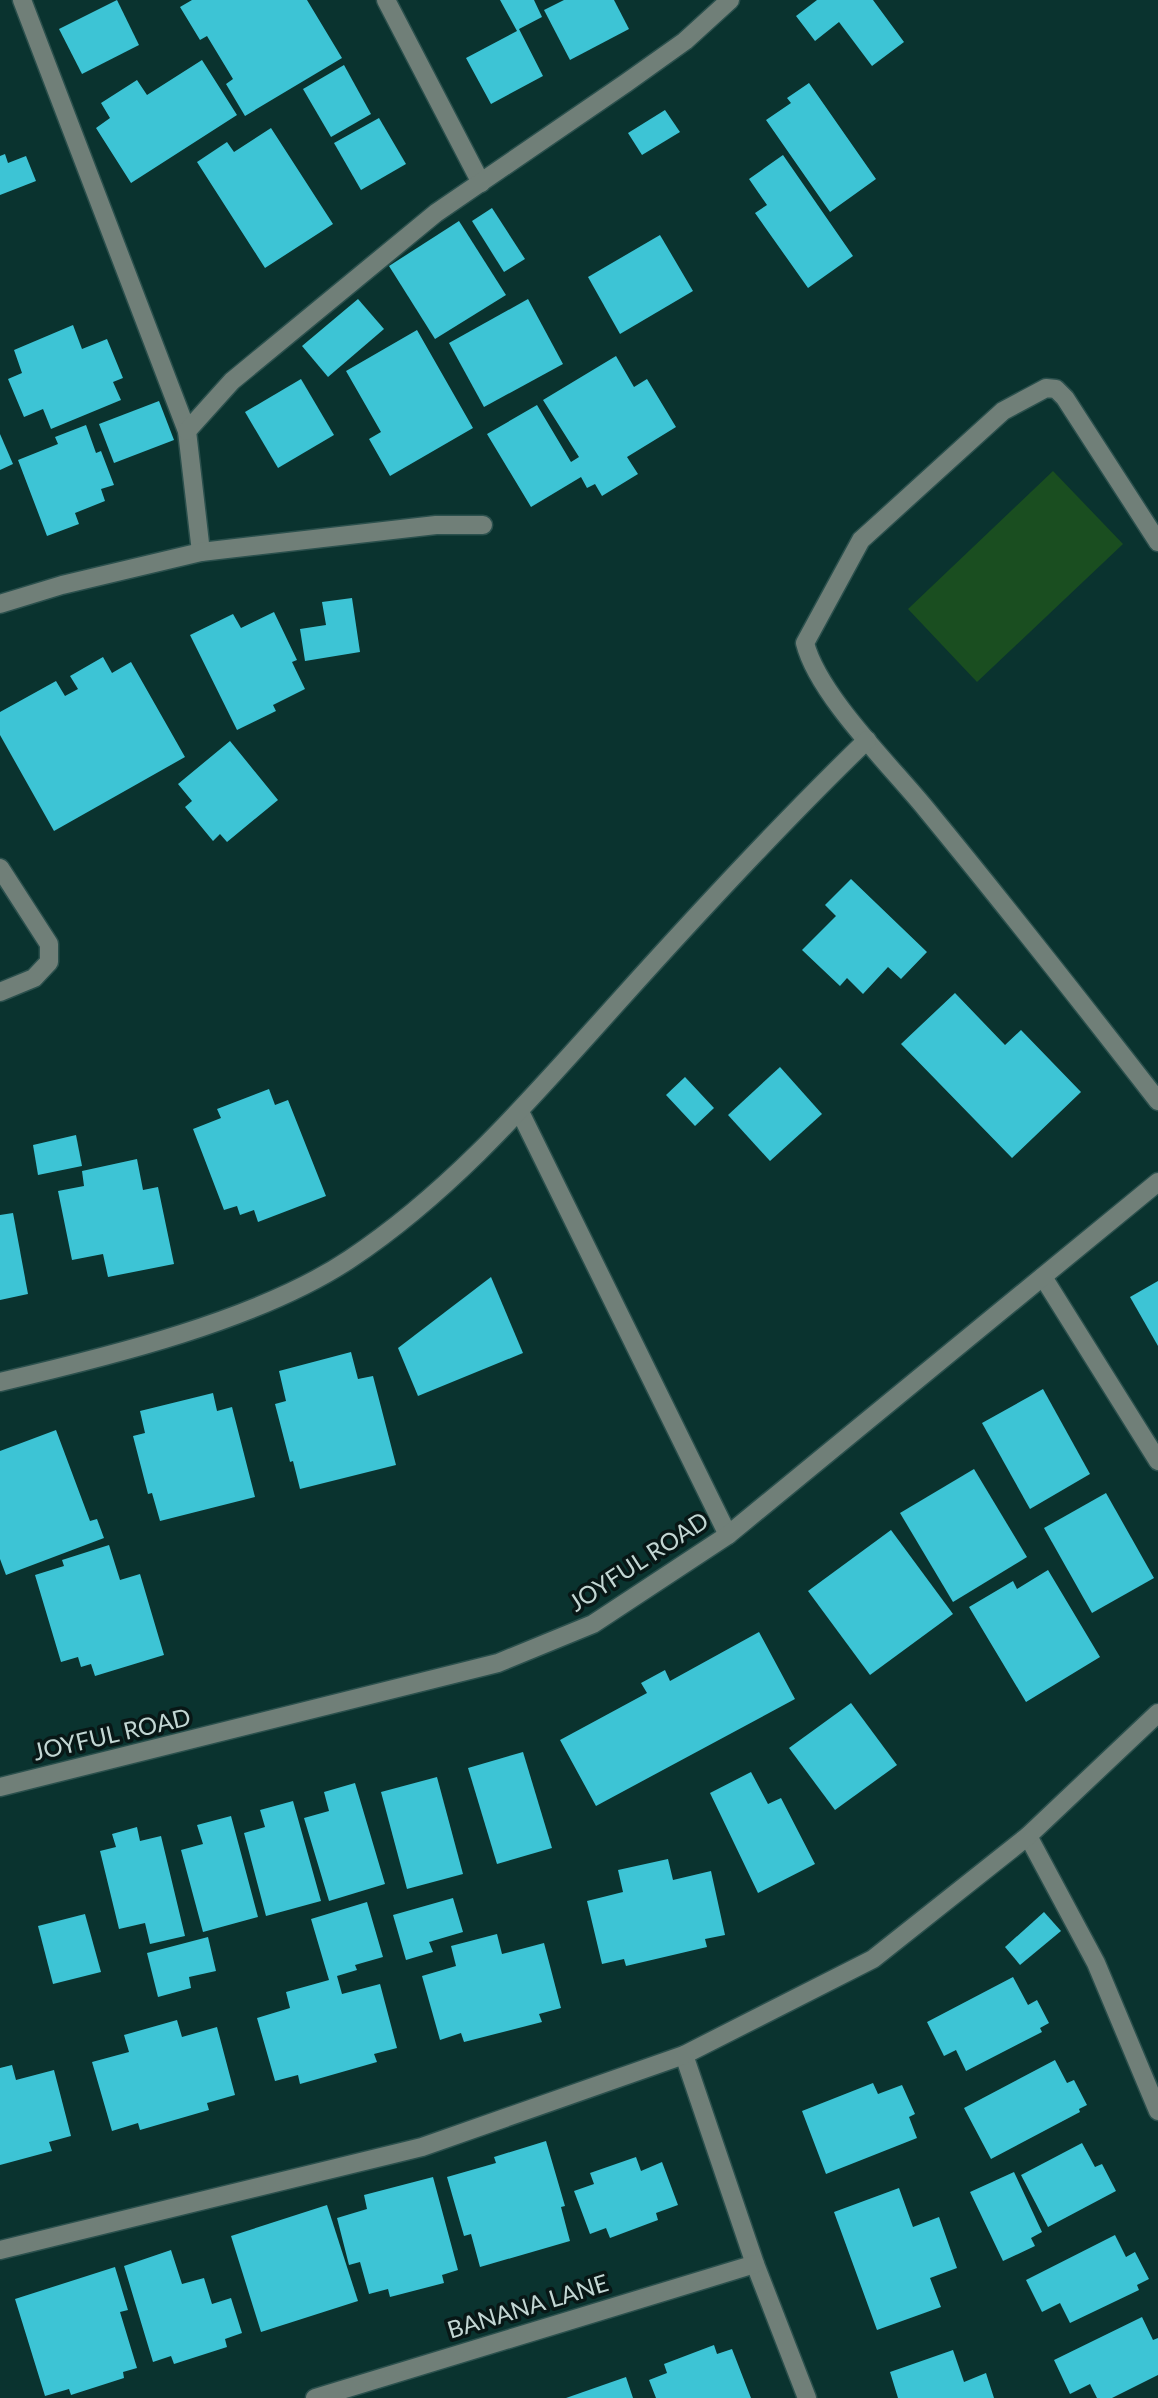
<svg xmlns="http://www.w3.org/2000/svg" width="1158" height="2398" font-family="Lato,sans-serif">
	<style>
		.green { fill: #1a4e20 }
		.building { fill: #3dc4d5 }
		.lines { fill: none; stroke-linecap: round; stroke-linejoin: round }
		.minor-casing { stroke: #2b504d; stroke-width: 21 }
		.minor { stroke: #707f78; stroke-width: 18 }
		.labels { text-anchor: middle; stroke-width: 7; stroke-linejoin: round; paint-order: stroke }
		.street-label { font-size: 24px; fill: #c2d6d3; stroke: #081716 }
	</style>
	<rect width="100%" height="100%" fill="#0a332f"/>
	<polygon class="green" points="1053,471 1123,544 977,682 908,609"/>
	<g class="building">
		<polygon points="117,0 139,45 82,74 59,29"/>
		<polygon points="192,0 307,0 342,58 245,116 226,84 233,79 207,36 200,40 180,7"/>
		<polygon points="500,0 534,0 542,17 519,29 543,76 491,104 466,58 517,31"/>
		<polygon points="564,0 614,0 629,29 570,60 544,10"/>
		<polygon points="817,0 873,0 904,42 872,66 839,22 815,41 796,16"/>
		<polygon points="202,60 237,115 131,183 96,128 110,118 101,103 137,80 147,95"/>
		<polygon points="344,65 371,114 331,137 303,89"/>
		<polygon points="809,83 876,179 830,212 766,120 791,103 787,98"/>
		<polygon points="665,110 680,132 642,155 628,133"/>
		<polygon points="379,118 406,164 361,190 334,143"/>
		<polygon points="271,128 333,224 265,268 197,162 227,142 234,152"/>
		<polygon points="5,154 8,163 26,156 36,181 0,195 0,156"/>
		<polygon points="783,155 853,256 808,288 755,213 767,205 749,179"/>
		<polygon points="492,208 525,259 504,272 472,221"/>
		<polygon points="459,221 506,295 435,339 389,266"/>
		<polygon points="660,235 693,291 620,334 588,277"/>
		<polygon points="358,299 384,329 328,377 302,346"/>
		<polygon points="528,299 563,364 484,407 449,343"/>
		<polygon points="73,325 82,349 107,339 123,378 113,382 121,400 51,429 43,409 24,417 8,379 22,373 14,350"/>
		<polygon points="417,330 473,428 390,476 369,439 381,432 346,371"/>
		<polygon points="616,356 634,387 647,379 676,427 627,457 638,474 602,496 595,484 587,488 581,477 531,507 487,434 537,405 571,462 579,457 543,400"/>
		<polygon points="301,379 334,435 278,468 245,412"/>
		<polygon points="159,401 174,440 114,463 99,424"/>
		<polygon points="86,425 96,453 101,451 114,485 101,489 105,501 75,513 79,524 47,536 18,460 58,444 55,437"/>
		<polygon points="0,434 13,464 0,470"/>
		<polygon points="352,598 360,652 305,661 300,629 326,625 322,602"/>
		<polygon points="274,612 297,660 292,662 305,689 273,705 276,711 237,730 190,635 233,614 241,628"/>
		<polygon points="103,657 112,673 131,662 185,757 54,831 0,735 0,712 56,681 65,696 78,689 70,676"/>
		<polygon points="230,741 278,800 227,842 220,834 213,841 185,807 192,801 178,784"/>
		<polygon points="851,879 927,952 901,979 888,967 863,994 847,978 840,986 802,950 836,916 825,905"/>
		<polygon points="955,993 1005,1045 1021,1030 1081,1092 1012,1158 901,1044"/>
		<polygon points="780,1067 822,1114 770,1161 728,1115"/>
		<polygon points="685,1077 714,1108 695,1126 666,1095"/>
		<polygon points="269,1089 275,1105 288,1100 326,1196 258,1222 254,1210 240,1215 237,1206 224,1210 193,1129 221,1118 217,1109"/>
		<polygon points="76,1135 82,1166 38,1175 33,1145"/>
		<polygon points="137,1159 143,1190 158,1187 174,1264 108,1277 103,1254 72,1260 58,1191 84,1186 82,1171"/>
		<polygon points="13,1213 28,1294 0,1300 0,1215"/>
		<polygon points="491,1277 523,1353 418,1396 398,1348"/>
		<polygon points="1158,1281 1158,1346 1130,1297"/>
		<polygon points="351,1352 358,1379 373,1376 396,1465 300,1489 293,1461 290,1462 275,1404 286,1401 279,1371"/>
		<polygon points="1043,1389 1090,1474 1030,1509 982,1423"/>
		<polygon points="213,1393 217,1411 232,1407 255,1497 160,1521 152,1493 148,1494 133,1436 145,1433 140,1411"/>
		<polygon points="56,1430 90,1521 97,1519 104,1538 6,1575 0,1559 0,1451"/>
		<polygon points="974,1469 1027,1557 953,1602 900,1513"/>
		<polygon points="1106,1493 1154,1578 1092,1613 1044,1528"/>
		<polygon points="891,1530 953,1614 870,1675 808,1591"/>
		<polygon points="109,1545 120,1580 140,1574 164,1655 95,1676 91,1664 81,1667 78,1657 61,1662 35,1575 64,1566 62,1560"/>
		<polygon points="1048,1570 1100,1657 1026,1702 969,1607 1013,1581 1017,1589"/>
		<polygon points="759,1632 795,1699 596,1806 560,1740 647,1693 641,1683 665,1670 670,1681"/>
		<polygon points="851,1703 897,1765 835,1810 789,1748"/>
		<polygon points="523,1752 552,1848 497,1864 468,1768"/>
		<polygon points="751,1772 768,1804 781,1798 815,1864 758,1893 710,1793"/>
		<polygon points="437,1777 463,1874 407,1889 381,1792"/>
		<polygon points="355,1783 385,1884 329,1901 304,1818 329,1811 324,1792"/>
		<polygon points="293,1801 321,1901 266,1916 244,1833 265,1827 260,1810"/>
		<polygon points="231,1816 258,1917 203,1932 181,1850 203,1844 197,1825"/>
		<polygon points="137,1827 140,1841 161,1836 185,1936 150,1944 145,1923 119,1929 100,1851 116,1847 112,1834"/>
		<polygon points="668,1859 673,1880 711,1871 725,1935 705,1939 707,1947 626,1966 624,1959 602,1964 587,1901 623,1892 618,1870"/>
		<polygon points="453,1898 463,1932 429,1942 433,1952 406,1960 393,1915"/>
		<polygon points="367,1902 383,1957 355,1965 357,1970 337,1976 342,1994 380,1984 397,2048 374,2054 377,2062 300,2084 298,2075 275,2081 257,2018 290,2008 286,1992 329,1980 311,1919"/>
		<polygon points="1044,1912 1061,1931 1020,1965 1005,1947"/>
		<polygon points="85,1914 101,1972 53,1984 38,1926"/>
		<polygon points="497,1934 502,1954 544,1943 561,2008 539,2014 542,2022 464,2042 461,2033 440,2040 422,1976 456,1966 451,1946"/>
		<polygon points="208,1937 216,1971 189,1977 191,1988 158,1997 147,1953"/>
		<polygon points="1013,1977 1028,2005 1037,2000 1049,2023 1040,2028 1042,2032 966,2071 956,2050 944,2056 927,2022"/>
		<polygon points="177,2020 182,2037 217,2027 235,2095 207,2103 209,2110 140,2130 138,2123 112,2131 92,2062 129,2052 124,2035"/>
		<polygon points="1055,2060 1067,2083 1074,2080 1087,2105 1079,2109 1080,2112 991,2159 964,2108"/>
		<polygon points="12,2065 16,2080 54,2070 71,2136 49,2142 52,2151 0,2165 0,2068"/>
		<polygon points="873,2083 878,2094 902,2085 915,2114 909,2117 917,2138 826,2174 802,2111"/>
		<polygon points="546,2141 565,2206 561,2207 570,2241 480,2267 471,2234 464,2236 447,2177 496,2163 494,2157"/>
		<polygon points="1082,2143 1095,2167 1102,2164 1116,2191 1048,2227 1021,2175"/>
		<polygon points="636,2157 641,2171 662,2162 678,2205 656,2213 658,2220 610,2238 606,2228 590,2234 574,2191 594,2184 590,2173"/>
		<polygon points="1014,2172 1042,2232 1031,2238 1035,2246 1003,2261 970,2192"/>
		<polygon points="433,2177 458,2270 442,2275 444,2283 390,2297 388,2289 369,2294 360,2262 349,2265 337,2218 367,2209 364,2195"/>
		<polygon points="899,2188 913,2227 939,2217 957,2268 930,2278 941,2307 877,2330 834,2212"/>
		<polygon points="327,2205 358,2301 261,2332 231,2236"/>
		<polygon points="1115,2235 1126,2257 1135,2252 1149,2279 1137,2285 1139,2290 1070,2323 1060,2303 1042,2312 1026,2280"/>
		<polygon points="171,2250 182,2284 204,2278 212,2304 231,2298 242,2333 225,2339 227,2347 174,2364 171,2356 153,2362 124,2266"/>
		<polygon points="115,2267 128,2310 120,2312 137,2368 123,2372 124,2378 71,2395 69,2389 45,2396 15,2299"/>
		<polygon points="1142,2317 1153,2340 1158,2338 1158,2375 1112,2398 1097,2398 1090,2384 1070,2394 1054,2360"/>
		<polygon points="714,2345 717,2354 732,2349 751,2398 656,2398 649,2380 667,2373 664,2364"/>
		<polygon points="953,2350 964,2382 986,2373 994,2398 898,2398 890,2372"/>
		<polygon points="626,2377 633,2398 566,2398"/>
	</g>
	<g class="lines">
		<g class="minor-casing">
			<g id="minor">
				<polyline points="22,0 187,431 201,552"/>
				<polyline points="386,0 481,183"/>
				<polyline points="187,431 232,381 436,213 626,83 685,41 730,0"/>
				<path d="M 1158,542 L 1065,398 L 1056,389 L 1046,388 L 1003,411 L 861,540 L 805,643 C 818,695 891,766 926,809 C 1005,905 1082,1003 1158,1101"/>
				<polyline points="0,604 62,585 201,552 436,525 483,525"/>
				<polyline points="0,868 49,944 49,962 34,978 0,992"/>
				<polyline points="520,1112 728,1535"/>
				<polyline points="1043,1277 1158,1461"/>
				<path d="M 0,1382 C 107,1357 259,1320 350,1259 C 454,1190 535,1094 618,1002 C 699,912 780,824 867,740"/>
				<polyline points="0,1787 498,1663 593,1624 728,1535 1158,1182"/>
				<polyline points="1028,1836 1096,1963 1158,2111"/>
				<polyline points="684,2055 755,2264 807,2398"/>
				<polyline points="0,2250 422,2147 684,2055 873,1959 1028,1836 1158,1713"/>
				<polyline points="315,2398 755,2264"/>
			</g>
		</g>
		<use href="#minor" class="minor"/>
	</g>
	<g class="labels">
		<g class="street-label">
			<text transform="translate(639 1562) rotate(-33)" y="8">JOYFUL ROAD</text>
			<text transform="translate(112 1735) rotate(-13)" y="8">JOYFUL ROAD</text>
			<text transform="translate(528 2307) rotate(-17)" y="8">BANANA LANE</text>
		</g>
	</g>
</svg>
